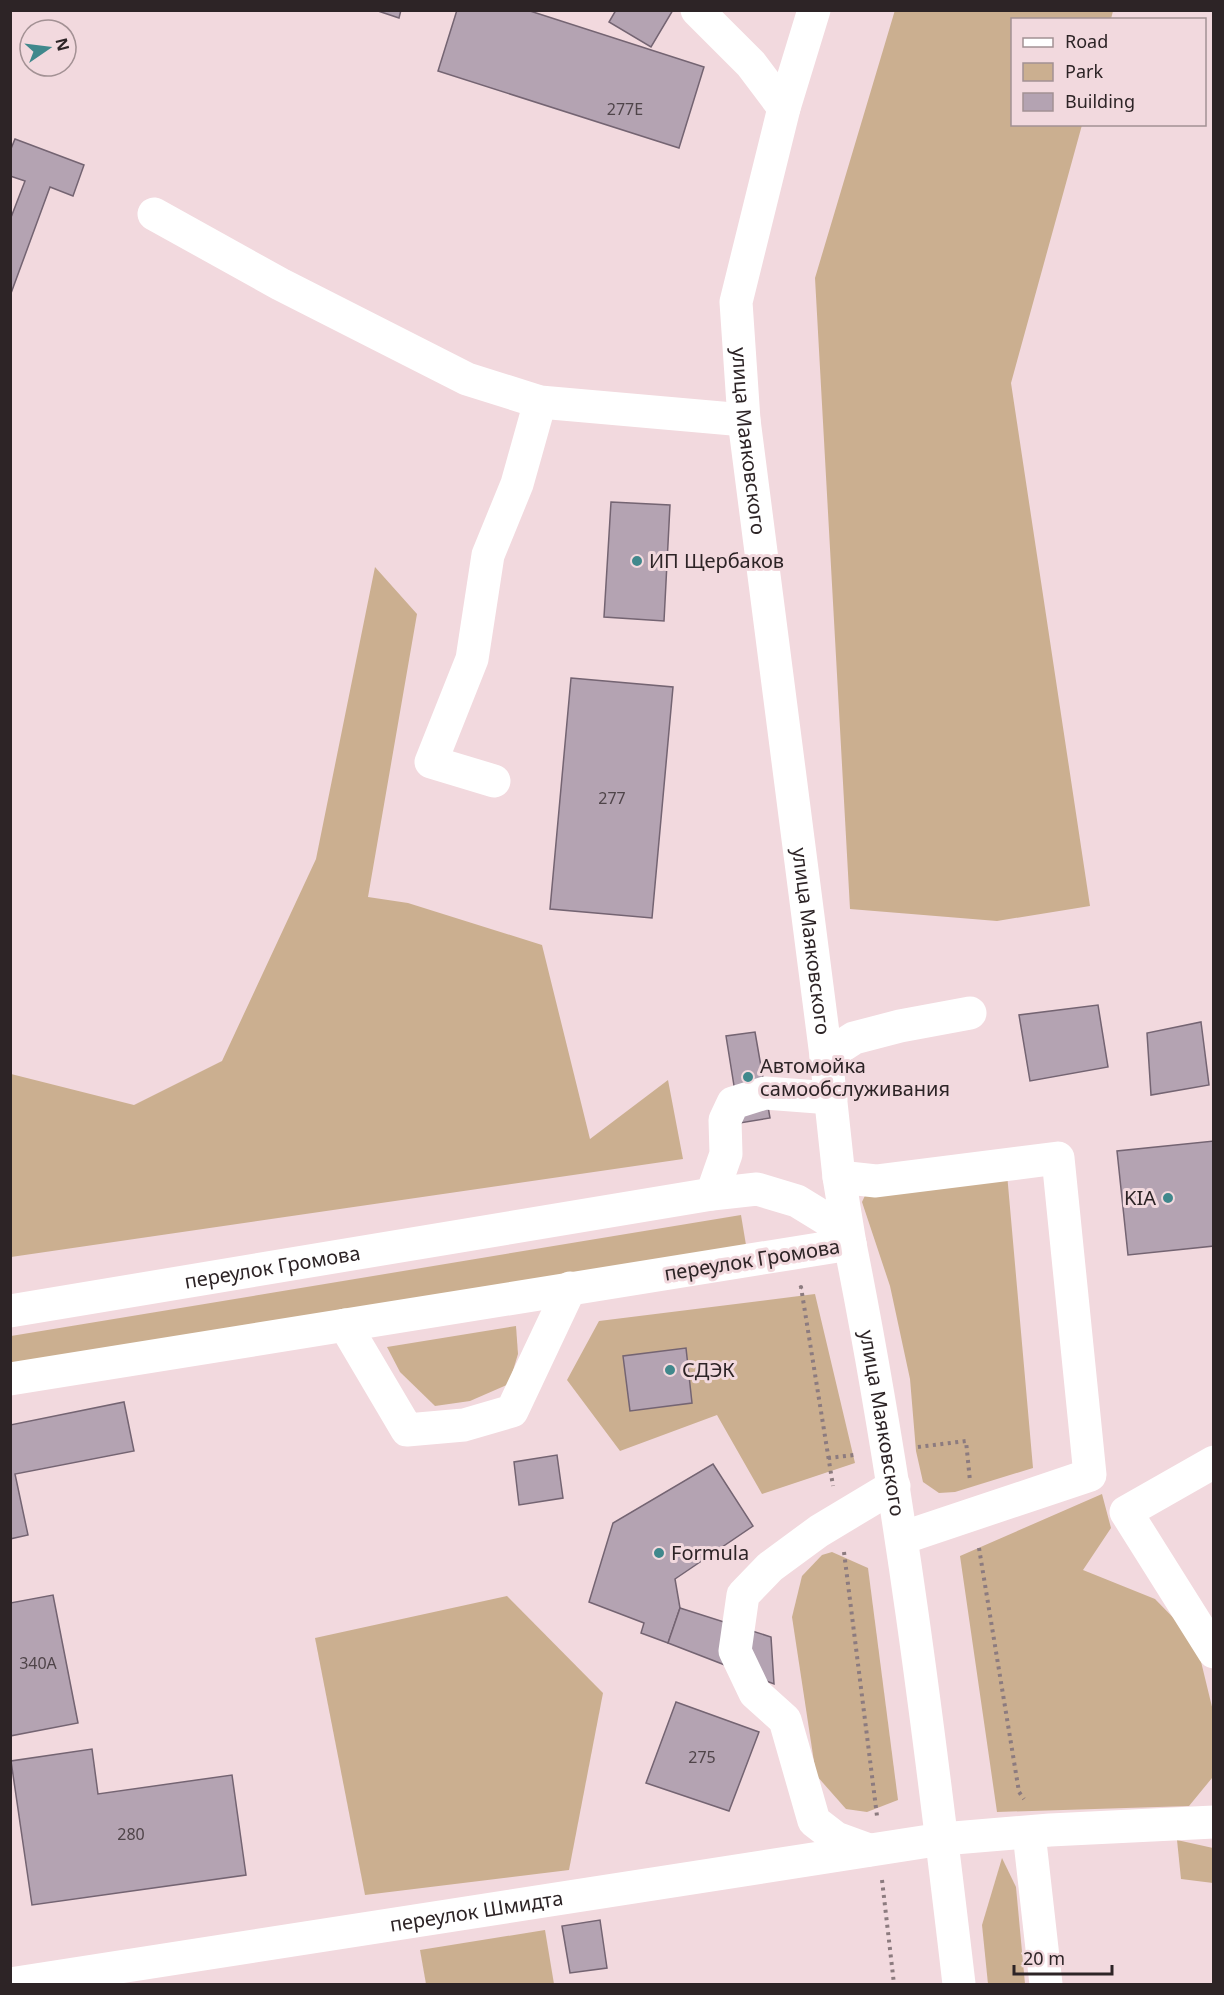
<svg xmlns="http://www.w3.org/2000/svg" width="1224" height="1995" font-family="'Noto Sans',sans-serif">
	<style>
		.green { fill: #cbaf90 }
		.building { fill: #b4a3b2; stroke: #746472; stroke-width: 1.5 }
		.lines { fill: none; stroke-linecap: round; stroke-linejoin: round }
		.path { stroke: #8c7b7f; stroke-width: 4; stroke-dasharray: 3 4.5; stroke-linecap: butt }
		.minor { stroke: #fff; stroke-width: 33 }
		.major { stroke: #fff; stroke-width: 33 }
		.poi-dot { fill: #40888c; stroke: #f2d9de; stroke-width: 2 }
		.labels { text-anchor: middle; stroke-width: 6; stroke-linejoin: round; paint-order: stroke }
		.number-label { font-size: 16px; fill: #4f4449 }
		.street-label { font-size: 20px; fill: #2d2426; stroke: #f2d9de }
		.poi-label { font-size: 20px; fill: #2d2426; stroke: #f2d9de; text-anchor: start }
	</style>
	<rect width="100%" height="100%" fill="#f2d9de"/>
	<g class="green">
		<polygon points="895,10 1113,11 1111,19 1012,20 1012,124 1082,125 1011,383 1090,906 997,921 850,909 815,278"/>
		<polygon points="375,567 417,614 368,897 408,903 542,945 590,1139 668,1080 683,1159 11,1257 11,1074 134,1105 222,1061 316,859"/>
		<polygon points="1005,1151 1033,1468 955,1492 939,1493 923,1482 916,1451 910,1379 890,1286 862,1202 875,1174"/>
		<polygon points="741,1215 746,1245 11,1366 11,1336"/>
		<polygon points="815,1294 855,1463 762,1494 717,1415 620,1451 567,1380 599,1321"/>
		<polygon points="516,1326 518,1354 509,1384 470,1401 435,1406 400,1372 387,1347"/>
		<polygon points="1102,1494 1111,1528 1083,1570 1155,1599 1196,1641 1213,1711 1213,1760 1212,1778 1189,1806 997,1812 960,1556"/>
		<polygon points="832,1552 868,1568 898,1800 867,1812 846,1809 816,1775 792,1617 802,1576 822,1555"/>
		<polygon points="507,1596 603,1693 569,1870 365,1895 315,1638"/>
		<polygon points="1177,1840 1213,1848 1213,1883 1181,1879"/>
		<polygon points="1002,1858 1016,1887 1025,1984 988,1984 982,1925"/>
		<polygon points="545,1930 554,1984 426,1984 420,1950"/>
	</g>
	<g class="building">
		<polygon points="375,10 401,10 399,18"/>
		<polygon points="457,10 527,10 704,67 679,148 438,71"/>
		<polygon points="616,10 673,10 651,47 609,22"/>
		<polygon points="15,139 84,165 73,196 50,187 10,296 10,220 25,181 10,176 10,151"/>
		<polygon points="611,502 670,505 664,621 604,617"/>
		<polygon points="571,678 673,687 652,918 550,909"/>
		<polygon points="1098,1005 1108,1067 1030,1081 1019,1015"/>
		<polygon points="1201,1022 1209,1085 1151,1095 1147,1033"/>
		<polygon points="755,1032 770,1118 740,1123 726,1036"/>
		<polygon points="1214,1141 1214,1246 1128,1255 1117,1151"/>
		<polygon points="686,1348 692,1403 630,1411 623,1356"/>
		<polygon points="124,1402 134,1451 15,1474 28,1535 10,1539 10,1425"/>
		<polygon points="557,1455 563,1498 519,1505 514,1462"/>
		<polygon points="713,1464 753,1526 675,1579 680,1608 668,1643 641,1633 644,1623 589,1602 613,1523"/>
		<polygon points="53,1595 78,1723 10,1736 10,1603"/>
		<polygon points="680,1608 771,1637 774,1684 668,1643"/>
		<polygon points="676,1702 759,1732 729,1811 646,1783"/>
		<polygon points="92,1749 98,1794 232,1775 246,1875 32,1905 11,1761"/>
		<polygon points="600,1920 607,1968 570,1973 562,1926"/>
	</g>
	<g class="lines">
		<g class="path">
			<polyline points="800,1288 801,1287 833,1486"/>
			<polyline points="918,1447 966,1441 970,1481"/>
			<polyline points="828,1458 854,1455"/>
			<polyline points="979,1548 1019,1792 1024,1799"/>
			<polyline points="844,1552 877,1816"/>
			<polyline points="882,1880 894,1984"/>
		</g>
		<g class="minor">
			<polyline points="697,10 751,64 784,108"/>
			<path id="s1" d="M 814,10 L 784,108 L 736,302 L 744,420 L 826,1056 L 839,1177 L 850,1244"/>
			<polyline points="154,214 280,284 467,379 540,402 744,420"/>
			<polyline points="494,781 431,762 472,659 488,555 517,484 540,402"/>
			<polyline points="826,1056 854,1038 900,1026 970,1013"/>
			<polyline points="839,1177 876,1181 1058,1158 1090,1475 902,1538"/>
			<polyline points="712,1194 726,1154 725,1120 733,1103 765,1093 831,1098"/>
			<polyline points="345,1325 407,1430 464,1425 512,1411 570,1288"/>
			<polyline points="1214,1462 1126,1512 1214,1652"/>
			<polyline points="1029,1833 1046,1984"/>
			<polyline points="869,1850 836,1838 814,1821 785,1720 755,1693 735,1651 743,1595 770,1567 819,1531 894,1486"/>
			<path id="s2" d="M 10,1984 L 942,1839 L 1050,1830 L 1214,1822"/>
		</g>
		<g class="major">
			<path id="s3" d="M 850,1244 C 899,1489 930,1737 959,1984"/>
			<path id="s4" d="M 10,1311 L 712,1194 L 757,1189 L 797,1201 L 828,1220 L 850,1244 L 10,1379"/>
		</g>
	</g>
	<g class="poi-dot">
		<circle cx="637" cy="561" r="6"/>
		<circle cx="748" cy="1077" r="6"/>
		<circle cx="1168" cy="1198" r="6"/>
		<circle cx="670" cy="1370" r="6"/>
		<circle cx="659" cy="1553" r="6"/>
	</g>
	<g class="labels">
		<g class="number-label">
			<text x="625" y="115">277Е</text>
			<text x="612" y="804">277</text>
			<text x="38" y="1669">340А</text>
			<text x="702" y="1763">275</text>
			<text x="131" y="1840">280</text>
		</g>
		<g class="street-label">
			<text dy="7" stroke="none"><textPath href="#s1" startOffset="442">улица Маяковского</textPath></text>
			<text dy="7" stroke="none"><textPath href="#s1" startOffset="946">улица Маяковского</textPath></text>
			<text transform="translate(752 1260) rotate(-9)" y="7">переулок Громова</text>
			<text dy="7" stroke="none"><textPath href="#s4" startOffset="266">переулок Громова</textPath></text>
			<text dy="7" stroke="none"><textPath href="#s3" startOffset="182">улица Маяковского</textPath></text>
			<text dy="7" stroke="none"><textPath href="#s2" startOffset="472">переулок Шмидта</textPath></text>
		</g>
		<g class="poi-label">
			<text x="649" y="568">ИП Щербаков</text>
			<text x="760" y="1073">Автомойка<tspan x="760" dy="23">самообслуживания</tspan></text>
			<text x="1156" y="1205" text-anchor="end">KIA</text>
			<text x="682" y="1377">СДЭК</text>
			<text x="671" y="1560">Formula</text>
		</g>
	</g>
	<rect width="1224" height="1995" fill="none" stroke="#2d2426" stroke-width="24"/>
	<rect x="1011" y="18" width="195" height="108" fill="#f2d9de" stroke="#a39194" stroke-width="1.5"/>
	<rect x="1023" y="38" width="30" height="9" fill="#ffffff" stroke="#a39194" stroke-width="1.5"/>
	<text x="1065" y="48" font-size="18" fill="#2d2426">Road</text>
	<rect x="1023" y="63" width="30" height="18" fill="#cbaf90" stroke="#a39194" stroke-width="1.5"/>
	<text x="1065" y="78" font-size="18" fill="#2d2426">Park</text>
	<rect x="1023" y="93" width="30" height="18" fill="#b4a3b2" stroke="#a39194" stroke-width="1.5"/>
	<text x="1065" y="108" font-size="18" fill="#2d2426">Building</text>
	<g transform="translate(48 48) rotate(76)"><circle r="28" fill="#f2d9de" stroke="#a39194" stroke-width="1.5"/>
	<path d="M0-4.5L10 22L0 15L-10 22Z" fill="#40888c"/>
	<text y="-9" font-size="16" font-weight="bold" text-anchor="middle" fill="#2d2426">N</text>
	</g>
	<path d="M1014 1965v9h98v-9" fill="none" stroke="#2d2426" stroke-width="3"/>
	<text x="1023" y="1965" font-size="18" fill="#2d2426" stroke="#f2d9de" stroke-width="4.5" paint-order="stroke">20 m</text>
</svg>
